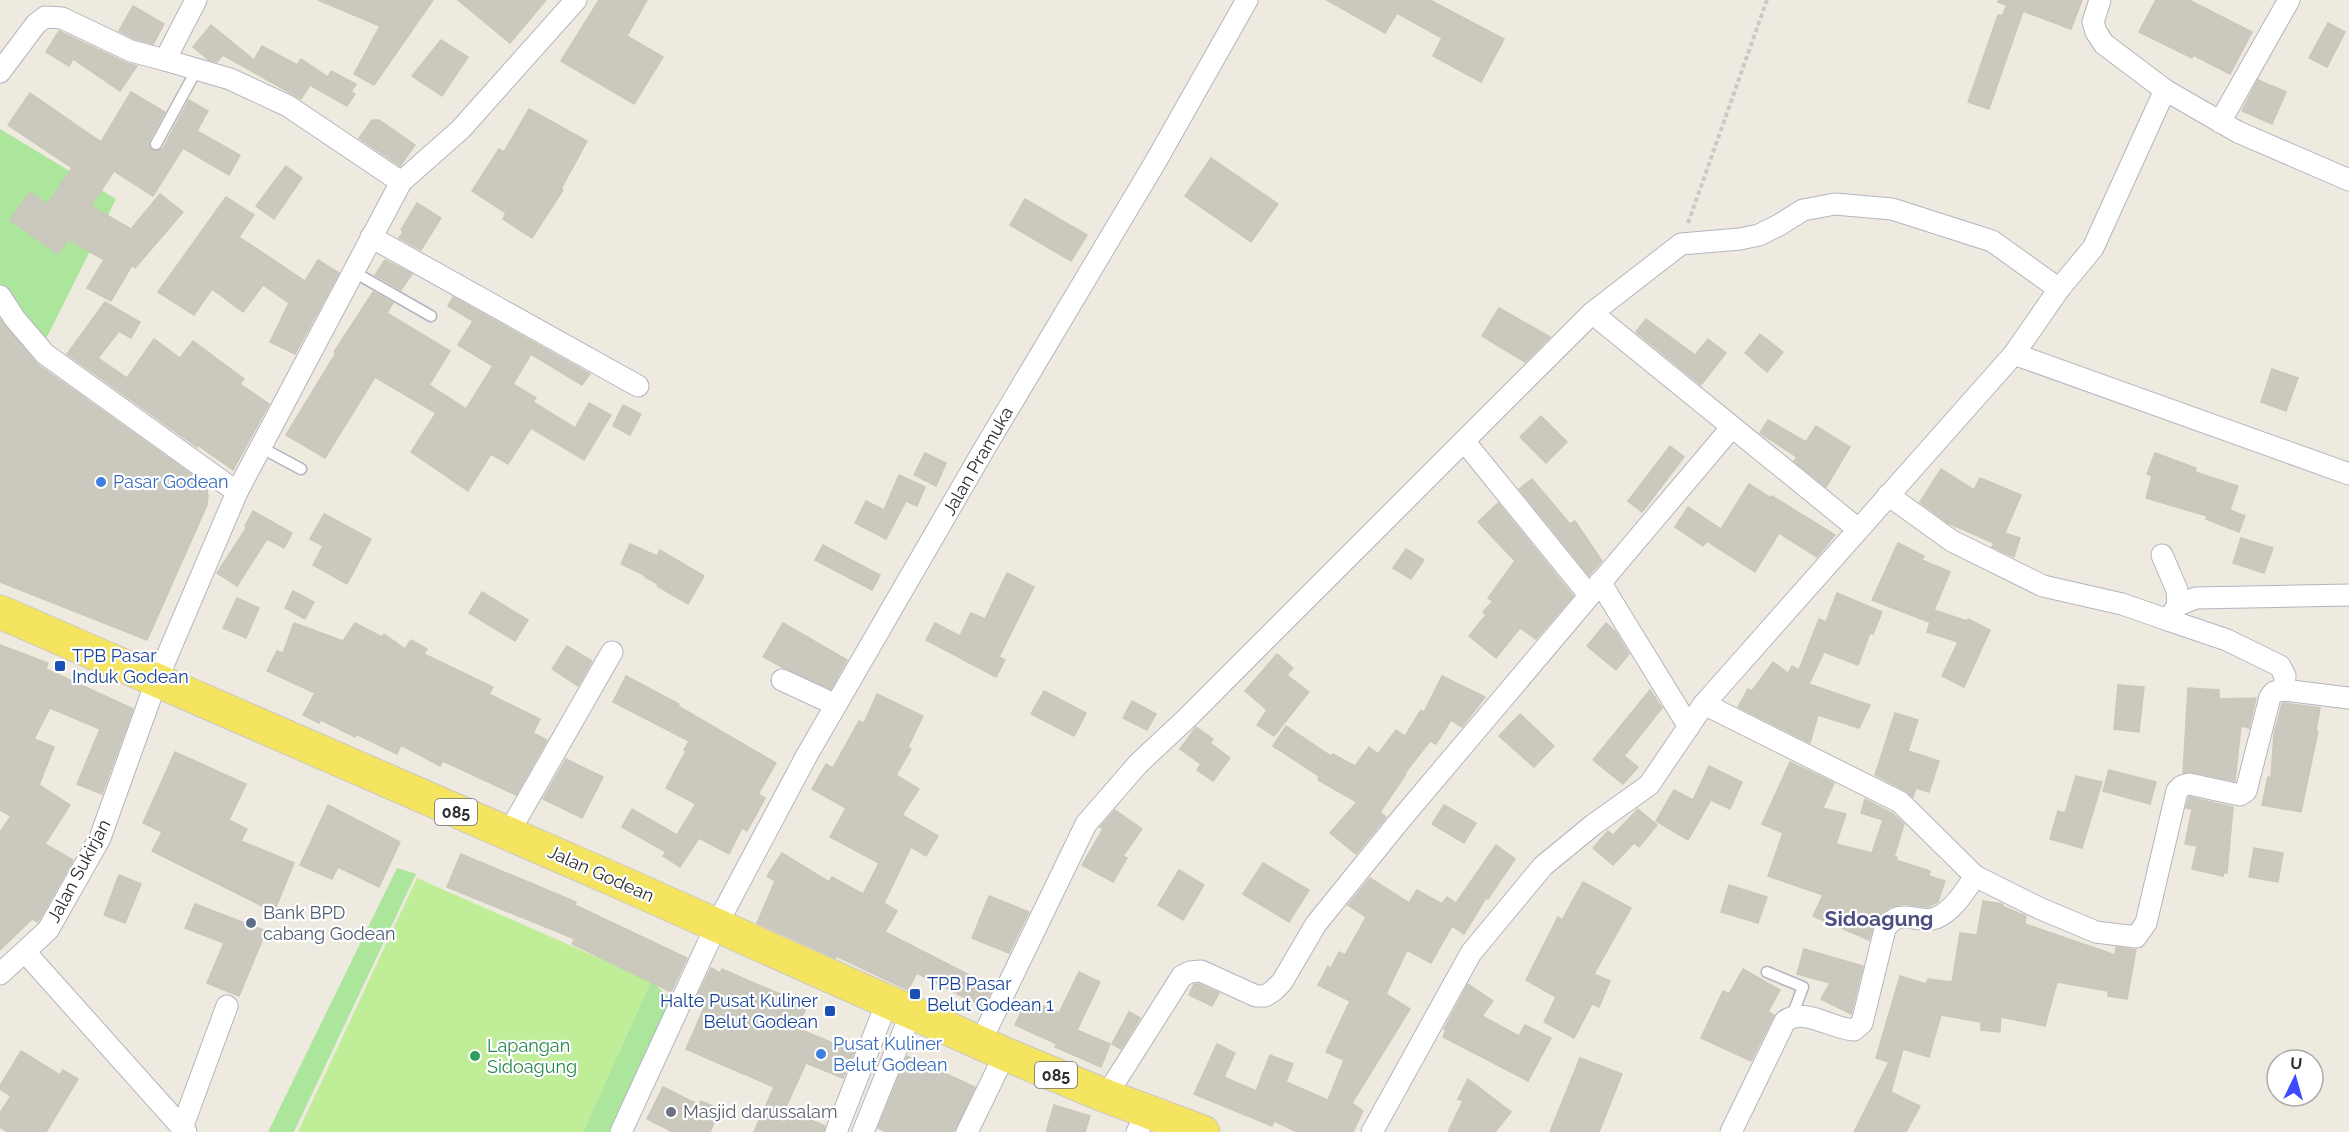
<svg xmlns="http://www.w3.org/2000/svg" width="2349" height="1132" font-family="Raleway,sans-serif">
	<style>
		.green { fill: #ace69c }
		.pitch { fill: #bfed98 }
		.building { fill: #cbc8be; stroke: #cbc7b9; stroke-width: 1.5 }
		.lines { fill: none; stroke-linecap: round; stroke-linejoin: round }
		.lane-casing { stroke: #b4b4c1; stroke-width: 13 }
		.street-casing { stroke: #b4b4c1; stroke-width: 23 }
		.primary-casing { stroke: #c9c9c9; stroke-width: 35 }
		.path { stroke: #c9c9c9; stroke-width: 4; stroke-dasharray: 4.5 3; stroke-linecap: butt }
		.lane { stroke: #fff; stroke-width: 10 }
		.street { stroke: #fff; stroke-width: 21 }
		.primary { stroke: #f5e45f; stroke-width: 33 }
		.shop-dot { fill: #3f7fe0; stroke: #fff; stroke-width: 2 }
		.transit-dot { fill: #1a4fb4; stroke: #fff; stroke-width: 2 }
		.service-dot { fill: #5c6f8a; stroke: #fff; stroke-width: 2 }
		.leisure-dot { fill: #2e9e5b; stroke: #fff; stroke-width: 2 }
		.worship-dot { fill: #6b7280; stroke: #fff; stroke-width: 2 }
		.labels { text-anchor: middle; stroke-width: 4.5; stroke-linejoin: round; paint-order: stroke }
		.shield { fill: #fff; stroke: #6d6d6d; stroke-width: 1.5 }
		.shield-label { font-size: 16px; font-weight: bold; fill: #2e2e2e }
		.street-label { font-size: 18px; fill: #2e2e2e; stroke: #fff }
		.shop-label { font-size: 18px; fill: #366cbe; stroke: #fff; text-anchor: start }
		.transit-label { font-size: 18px; fill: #164399; stroke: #fff; text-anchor: start }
		.service-label { font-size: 18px; fill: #4e5e75; stroke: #fff; text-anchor: start }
		.leisure-label { font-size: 18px; fill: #27864d; stroke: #fff; text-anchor: start }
		.worship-label { font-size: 18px; fill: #5b616d; stroke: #fff; text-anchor: start }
		.quarter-label { font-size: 21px; font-weight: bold; fill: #4c4f80; stroke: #fff }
	</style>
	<rect width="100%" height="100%" fill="#efeae0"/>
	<g class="green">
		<polygon points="0,129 116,199 43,345 0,284"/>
		<polygon points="397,868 416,874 294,1132 268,1132"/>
		<polygon points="651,981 678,1005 618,1132 583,1132"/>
	</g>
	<polygon class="pitch" points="417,878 651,981 583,1132 298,1132"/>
	<g class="building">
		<polygon points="318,0 433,0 374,85 354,74 380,26"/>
		<polygon points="458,0 546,0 510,43"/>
		<polygon points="599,0 647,0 627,36 663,57 634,104 561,61"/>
		<polygon points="1327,0 1430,0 1504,39 1481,82 1433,56 1442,38 1397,13 1385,33"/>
		<polygon points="1999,0 2082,0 2071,29 2023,11 1989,109 1968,102 1998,15 2002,16 2007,5 1998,2"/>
		<polygon points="2156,0 2189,0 2252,32 2230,74 2193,55 2192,58 2139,32"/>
		<polygon points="133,6 164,24 153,44 135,39 119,31"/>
		<polygon points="2328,23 2345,32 2327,67 2309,58"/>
		<polygon points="211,25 254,60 262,46 297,65 301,59 328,77 331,71 356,84 351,92 355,94 347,106 310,85 301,99 223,55 217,62 209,60 193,47"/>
		<polygon points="59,31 126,63 137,66 120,91 73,59 69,66 46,52"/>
		<polygon points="441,40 468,57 442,96 412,76"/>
		<polygon points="2258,80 2286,92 2272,124 2242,111"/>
		<polygon points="131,92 165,112 149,141 149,147 152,150 157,151 163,148 189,100 208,111 197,131 240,155 229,175 183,148 153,196 114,171 91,206 131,229 160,194 183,212 135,268 132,265 111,301 87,288 104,260 68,239 58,254 10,220 30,192 48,204 72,168 8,125 30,93 101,142"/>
		<polygon points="529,109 587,141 561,189 563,190 532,238 503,219 506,213 472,191 499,149 504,152"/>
		<polygon points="372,120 379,120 415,145 400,166 359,138"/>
		<polygon points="1211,158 1278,204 1251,242 1185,196"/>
		<polygon points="286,166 302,178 274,219 256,206"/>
		<polygon points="226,197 254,215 239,237 305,281 318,260 339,273 295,354 270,342 289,303 263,285 243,312 212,289 194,315 158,292"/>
		<polygon points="1025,199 1087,235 1071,261 1010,225"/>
		<polygon points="417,203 441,218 421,250 399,238 403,232 401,230"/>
		<polygon points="385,260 412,274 401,290 375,275"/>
		<polygon points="373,292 393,303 387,313 450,351 429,385 466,409 493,366 458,345 473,321 448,306 453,297 590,374 582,385 531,354 513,384 536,398 533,402 575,428 589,403 611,415 584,460 531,428 508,464 491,454 468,491 411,452 436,413 375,377 325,458 286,435 336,353 334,352"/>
		<polygon points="105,302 140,322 131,338 119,331 98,358 127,378 154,339 180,358 193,341 244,379 240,384 269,404 233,470 196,444 197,447 67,354"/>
		<polygon points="1499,308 1550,337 1525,362 1482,336"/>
		<polygon points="0,319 37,364 206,485 208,496 207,505 147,640 0,582"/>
		<polygon points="1646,319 1695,355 1708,339 1726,353 1701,385 1636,332"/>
		<polygon points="1760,334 1783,352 1767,372 1745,353"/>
		<polygon points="2272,369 2298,378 2286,411 2261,402"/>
		<polygon points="623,405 641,414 630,435 613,426"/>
		<polygon points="1541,416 1567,442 1546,463 1520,437"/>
		<polygon points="1768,420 1806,442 1816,426 1850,447 1826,487 1794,461 1797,457 1760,433"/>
		<polygon points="1670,446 1684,457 1642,512 1628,501"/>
		<polygon points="925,453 946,463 936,486 914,475"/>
		<polygon points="2155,453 2196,468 2195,472 2238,486 2230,510 2245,516 2239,532 2206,519 2207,516 2146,498 2152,476 2147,474"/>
		<polygon points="1941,469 1974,490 1980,478 2021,495 2005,533 2020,538 2014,557 1992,547 1994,543 1948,523 1920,502"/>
		<polygon points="899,475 925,487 917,506 906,501 886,539 855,523 866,501 884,510"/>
		<polygon points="1532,479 1570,524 1575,521 1602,561 1589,575 1519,489"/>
		<polygon points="1749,484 1771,498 1772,496 1835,535 1817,557 1779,533 1755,572 1707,541 1703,546 1675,527 1688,507 1721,529"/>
		<polygon points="1498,503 1573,596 1536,639 1520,628 1496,658 1469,636 1486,615 1483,612 1493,601 1488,598 1515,561 1478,522"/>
		<polygon points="253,511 292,533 284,548 267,539 237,586 217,573 247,527 245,526"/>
		<polygon points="324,514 371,539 347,584 313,565 323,546 310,539"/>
		<polygon points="2241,538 2273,548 2264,573 2233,563"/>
		<polygon points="1898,543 1924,556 1922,560 1950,572 1929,622 1872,600"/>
		<polygon points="630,544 657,556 660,550 704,576 688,604 657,586 658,584 645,577 646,576 621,564"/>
		<polygon points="823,545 880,575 872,590 815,560"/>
		<polygon points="1406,549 1424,560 1411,579 1393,568"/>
		<polygon points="1007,573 1034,587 999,657 1005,660 996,677 926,640 935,623 960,636 971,613 985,619"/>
		<polygon points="293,591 314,602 305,619 285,608"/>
		<polygon points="482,592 528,620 515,641 469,613"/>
		<polygon points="1837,593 1882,612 1873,634 1870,633 1858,665 1824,652 1809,684 1870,705 1859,728 1818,715 1810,743 1738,707 1748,689 1752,691 1773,662 1788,673 1792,666 1799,670 1819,619 1826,622"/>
		<polygon points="237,598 259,608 246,638 223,628"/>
		<polygon points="1934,610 1967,621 1968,619 1990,630 1964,687 1942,676 1958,642 1927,632"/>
		<polygon points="294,623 343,641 355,623 382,637 384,634 405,649 411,640 427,649 424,654 493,687 489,694 540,719 533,733 547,740 516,795 443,761 440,766 401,745 397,754 356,734 355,737 321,720 319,723 303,715 315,693 267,671 277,651 283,653"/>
		<polygon points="783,623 847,660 831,689 782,667 763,657"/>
		<polygon points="1606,623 1615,631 1629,654 1616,670 1587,646"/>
		<polygon points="0,645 48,663 46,669 133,709 102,794 77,784 100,729 50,708 34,739 54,747 39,785 70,805 45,844 73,860 38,922 32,919 0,950 0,832 11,816 0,810"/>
		<polygon points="567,646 592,661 578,686 552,669"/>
		<polygon points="1277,654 1293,668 1287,675 1309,692 1274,736 1257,725 1267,710 1245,691"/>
		<polygon points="626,676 679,704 678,706 776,763 758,794 765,798 747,831 742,828 729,854 699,838 680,867 663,856 666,852 622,827 632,809 677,835 696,804 666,788 686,751 684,750 689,741 613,702"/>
		<polygon points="1442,676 1485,697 1462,727 1451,720 1436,744 1430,741 1405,773 1406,774 1380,812 1386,817 1356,854 1330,833 1357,802 1318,780 1319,776 1273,746 1286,726 1331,756 1333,754 1355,766 1369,747 1378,754 1396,730 1405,736 1421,710 1424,712"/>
		<polygon points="2118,685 2144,687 2139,732 2114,729"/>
		<polygon points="2188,688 2219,690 2219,699 2256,698 2249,728 2241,726 2235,781 2192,772 2183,773"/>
		<polygon points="1650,690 1662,708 1624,756 1638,767 1623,784 1593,760"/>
		<polygon points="1044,691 1086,713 1074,736 1031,714"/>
		<polygon points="877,694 923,716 908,747 911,749 896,775 919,789 902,815 938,836 926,856 911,847 884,903 897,911 885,932 993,987 983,1007 917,973 908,990 836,956 835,958 757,923 775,881 767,876 782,853 829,882 832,877 863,894 879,863 830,837 846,808 812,789 826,764 833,768 859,721 864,723"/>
		<polygon points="1132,701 1156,714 1147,730 1123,718"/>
		<polygon points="2284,703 2320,708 2316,731 2318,731 2301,812 2262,805 2268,777 2271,778 2274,734 2282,704"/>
		<polygon points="1895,713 1918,720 1908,751 1939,761 1929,792 1916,788 1913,797 1906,791 1875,775"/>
		<polygon points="1520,714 1554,746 1534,767 1499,736"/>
		<polygon points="1196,727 1213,739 1210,743 1230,758 1213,781 1197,770 1201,764 1180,749"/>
		<polygon points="175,752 246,784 229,820 247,829 241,841 294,863 274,912 152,851 162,832 143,823"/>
		<polygon points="566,759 603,777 582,818 543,799"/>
		<polygon points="1790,762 1834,783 1823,808 1846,814 1836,844 1872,853 1883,820 1861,813 1865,799 1892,813 1904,824 1894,857 1897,857 1896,860 1930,871 1929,876 1945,881 1938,902 1928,907 1903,904 1890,907 1875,921 1869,940 1813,916 1823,895 1768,876 1783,833 1762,824"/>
		<polygon points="1709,766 1742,782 1730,809 1711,800 1688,840 1656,821 1674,790 1693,800"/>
		<polygon points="2109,770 2156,782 2150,804 2103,791"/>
		<polygon points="2076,776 2102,782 2082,848 2050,839 2058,811 2065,813"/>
		<polygon points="2189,797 2233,807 2227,873 2224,872 2223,876 2192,869 2197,846 2185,844 2192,809 2186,808"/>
		<polygon points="328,805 400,842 379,887 338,867 332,879 300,865"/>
		<polygon points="1444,805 1476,823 1464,843 1432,824"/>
		<polygon points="1638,809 1657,825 1639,847 1634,843 1613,865 1593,848 1608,831 1613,835"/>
		<polygon points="1115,810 1142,829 1123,856 1127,858 1113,882 1082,865 1103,829 1100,827"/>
		<polygon points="1496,845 1515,859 1488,899 1486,898 1464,934 1452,926 1431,963 1407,950 1386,994 1410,1009 1352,1103 1363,1111 1353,1132 1297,1132 1274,1121 1272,1126 1194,1094 1217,1044 1235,1053 1224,1077 1256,1091 1270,1055 1293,1064 1286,1082 1328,1100 1344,1060 1326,1052 1350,1001 1318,985 1328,966 1331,968 1339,952 1345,955 1366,917 1348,905 1370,878 1409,903 1417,890 1442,904 1447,897 1456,903"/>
		<polygon points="2254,848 2283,853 2278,882 2249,877"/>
		<polygon points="461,854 576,902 575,905 687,958 671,992 572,944 575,939 447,887"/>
		<polygon points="1263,863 1309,890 1289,922 1243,894"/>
		<polygon points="1179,870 1204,885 1183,920 1158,905"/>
		<polygon points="119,875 141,884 125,923 104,915"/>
		<polygon points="1583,882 1631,908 1594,974 1610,981 1599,1007 1592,1004 1574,1038 1544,1022 1556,997 1526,980 1558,917 1562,920"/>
		<polygon points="1729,885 1767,897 1758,923 1721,912"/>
		<polygon points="989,896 1029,912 1009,953 972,938"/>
		<polygon points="1983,901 2002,904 2004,907 2026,916 2025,924 2115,955 2116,947 2136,950 2127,999 2108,996 2108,991 2057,982 2045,1026 2001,1017 2000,1032 1981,1030 1981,1022 1941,1015 1929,1057 1903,1049 1891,1092 1920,1106 1906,1132 1854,1132 1889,1062 1876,1058 1900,976 1926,984 1928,979 1952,982 1960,933 1977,935"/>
		<polygon points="195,904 266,931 239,996 207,983 224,943 185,928"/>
		<polygon points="1804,949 1863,966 1851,1014 1821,999 1830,983 1797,974"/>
		<polygon points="711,968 720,973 722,969 807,1006 797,1028 854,1052 843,1078 806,1063 785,1109 825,1126 824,1132 754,1132 774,1087 686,1049 704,1008 694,1003"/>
		<polygon points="1743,969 1780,990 1768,1012 1774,1015 1751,1061 1701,1038 1723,991 1729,994"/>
		<polygon points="1079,972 1100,982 1077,1030 1110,1044 1101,1067 1055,1047 1057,1044 1015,1025 1027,999 1059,1013"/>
		<polygon points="1194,984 1199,984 1219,993 1212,1006 1189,995"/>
		<polygon points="1468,984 1493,1001 1482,1016 1519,1036 1525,1025 1551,1038 1528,1081 1443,1037 1446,1030 1444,1029"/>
		<polygon points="1129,1012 1140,1018 1121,1049 1112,1044"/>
		<polygon points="21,1051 60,1075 63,1070 78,1079 46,1132 8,1132 0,1127 0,1113 11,1096 0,1089 0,1086"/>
		<polygon points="907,1056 975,1087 954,1132 886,1132 878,1128"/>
		<polygon points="1580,1058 1622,1074 1599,1132 1550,1132"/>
		<polygon points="1468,1079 1511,1112 1495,1132 1448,1132 1463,1101 1458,1099"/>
		<polygon points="663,1087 699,1105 701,1101 720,1109 710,1132 673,1132 647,1119"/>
		<polygon points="1054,1105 1090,1116 1085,1132 1046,1132"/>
	</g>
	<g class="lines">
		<g class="lane-casing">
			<g id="lane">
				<polyline points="156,144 197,69"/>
				<polyline points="354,272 431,316"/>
				<polyline points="260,447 301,469"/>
				<polyline points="1767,972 1803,987 1792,1016"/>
			</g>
		</g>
		<g class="street-casing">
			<g id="street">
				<polyline points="196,0 165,60 230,79 288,106 401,182"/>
				<polyline points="2100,0 2093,22 2096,32 2104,44 2165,90 2238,132 2349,180"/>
				<polyline points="0,72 36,24 45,17 62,18 131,51 165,60"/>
				<polyline points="2220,122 2289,0"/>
				<polyline points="371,237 638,386"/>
				<polyline points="0,296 15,319 45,354 237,492"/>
				<polyline points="1592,313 1858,529"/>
				<polyline points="2014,354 2349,474"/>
				<polyline points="1464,441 1589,595"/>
				<polyline points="1888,495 1952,541 2043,586 2122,604 2168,620 2178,605 2196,598 2349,595"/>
				<polyline points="2162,555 2177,590 2178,605"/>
				<polyline points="1600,582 1689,727"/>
				<polyline points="2168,620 2227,640 2280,666 2285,676 2284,690"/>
				<polyline points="782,680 836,705"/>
				<polyline points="1704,704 1900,802 1975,876 2039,908 2096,932 2136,937 2146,923 2177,791 2182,786 2189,784 2240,795 2246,791 2270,697 2274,692 2284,690 2349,698"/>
				<polyline points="508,834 612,652"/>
				<polyline points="25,952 186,1132"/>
				<polyline points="0,974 48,930 100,838 156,682 237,492 401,182 461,129 576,0"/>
				<polyline points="980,1043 1086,824 1138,764 1185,720 1592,313 1681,244 1740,239 1759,235 1779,225 1803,210 1835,204 1892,209 1992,241 2059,289"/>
				<polyline points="1106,1096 1182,976 1190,972 1201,971 1256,996 1265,996 1273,991 1282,982 1316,924 1401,819 1732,427"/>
				<polyline points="182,1128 227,1006"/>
				<polyline points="621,1132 716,926 807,755 983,451 1156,161 1247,0"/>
				<polyline points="836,1132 887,1002"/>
				<polyline points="863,1132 911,1013"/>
				<polyline points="967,1132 1005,1054"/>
				<polyline points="1137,1132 1148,1111"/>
				<polyline points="1372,1132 1471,953 1543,866 1593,825 1649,785 1704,704 2014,354 2059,289 2093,248 2165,90"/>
				<path d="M 1731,1132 L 1785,1021 C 1805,1007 1832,1029 1854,1030 L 1862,1023 L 1885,929 C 1900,905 1917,925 1936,918 C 1954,910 1965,891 1975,876"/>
			</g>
		</g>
		<g class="primary-casing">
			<polyline id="primary" points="0,612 622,883 1005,1054 1106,1096 1203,1132"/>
		</g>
		<polyline class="path" points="1688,223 1767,0"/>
		<use href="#lane" class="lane"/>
		<use href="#street" class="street"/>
		<use href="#primary" class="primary"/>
	</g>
	<g class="shop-dot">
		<circle cx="101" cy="482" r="6"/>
		<circle cx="821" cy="1054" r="6"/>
	</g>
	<g class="transit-dot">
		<rect x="54" y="660" width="12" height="12" rx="3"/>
		<rect x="909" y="988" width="12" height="12" rx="3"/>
		<rect x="824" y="1005" width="12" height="12" rx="3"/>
	</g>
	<circle class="service-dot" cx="251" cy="923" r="6"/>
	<circle class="leisure-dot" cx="475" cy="1056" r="6"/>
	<circle class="worship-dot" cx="671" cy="1112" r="6"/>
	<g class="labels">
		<g class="shield">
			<rect x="435" y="799" width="42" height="26" rx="4.5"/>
			<rect x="1035" y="1062" width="42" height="26" rx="4.5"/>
		</g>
		<g class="shield-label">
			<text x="456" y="818">085</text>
			<text x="1056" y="1081">085</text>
		</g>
		<g class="street-label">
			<text transform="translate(978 461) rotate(-60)" y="6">Jalan Pramuka</text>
			<text transform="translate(79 871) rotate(-62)" y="6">Jalan Sukirjan</text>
			<text transform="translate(601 874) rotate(24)" y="6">Jalan Godean</text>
		</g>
		<g class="shop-label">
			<text x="113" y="488">Pasar Godean</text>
			<text x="833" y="1050">Pusat Kuliner<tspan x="833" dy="21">Belut Godean</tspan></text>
		</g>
		<g class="transit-label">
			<text x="72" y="662">TPB Pasar<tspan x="72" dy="21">Induk Godean</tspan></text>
			<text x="927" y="990">TPB Pasar<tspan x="927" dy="21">Belut Godean 1</tspan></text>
			<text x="818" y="1007" text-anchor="end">Halte Pusat Kuliner<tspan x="818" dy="21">Belut Godean</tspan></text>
		</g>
		<g class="service-label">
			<text x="263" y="919">Bank BPD<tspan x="263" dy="21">cabang Godean</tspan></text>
		</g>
		<g class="leisure-label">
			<text x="487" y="1052">Lapangan<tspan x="487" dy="21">Sidoagung</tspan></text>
		</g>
		<g class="worship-label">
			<text x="683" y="1118">Masjid darussalam</text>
		</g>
		<g class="quarter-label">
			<text x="1879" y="926">Sidoagung</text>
		</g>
	</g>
	<g transform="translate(2295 1078) rotate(5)"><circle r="28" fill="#ffffff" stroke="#ababab" stroke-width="1.5"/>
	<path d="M0-4.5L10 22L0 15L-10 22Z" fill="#3e4aff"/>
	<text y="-9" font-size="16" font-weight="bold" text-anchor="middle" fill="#2e2e2e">U</text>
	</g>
</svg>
